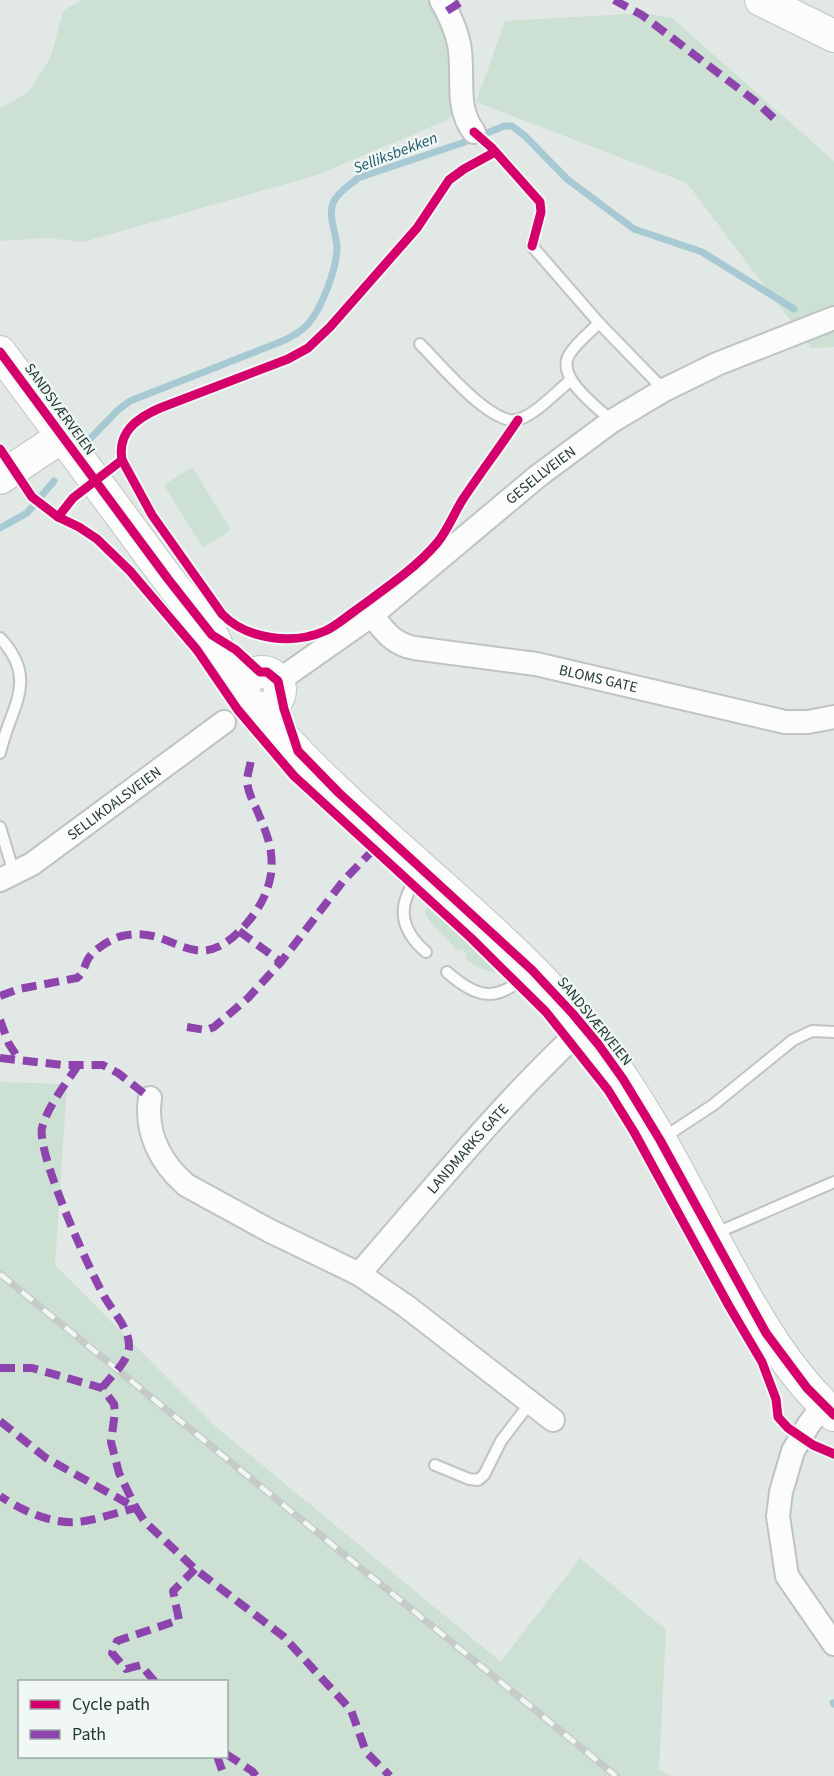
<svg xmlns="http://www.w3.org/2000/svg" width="834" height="1776" font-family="'Source Sans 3',sans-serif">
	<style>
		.green { fill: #cce0d4; fill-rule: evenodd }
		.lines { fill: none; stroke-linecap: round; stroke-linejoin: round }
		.stream { stroke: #a6c9d3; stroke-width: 7 }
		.lane-casing { stroke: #bfc4c2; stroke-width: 14 }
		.street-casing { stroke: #bfc4c2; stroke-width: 26 }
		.secondary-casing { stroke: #bfc5c3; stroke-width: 34 }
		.lane { stroke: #fbfcfb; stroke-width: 10 }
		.street { stroke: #fbfcfb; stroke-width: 22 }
		.secondary { stroke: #fbfcfb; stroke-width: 32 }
		.rail-casing { stroke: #c6cac9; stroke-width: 7 }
		.rail { stroke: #f0f7f4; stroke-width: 4.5; stroke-dasharray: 14; stroke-linecap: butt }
		.quiet { stroke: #8e44ad; stroke-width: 8; stroke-dasharray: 15 8; stroke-linecap: butt }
		.cycleway-casing { stroke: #f0f7f4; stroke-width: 13 }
		.cycleway { stroke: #d6006c; stroke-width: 9 }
		.labels { text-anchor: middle; stroke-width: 4.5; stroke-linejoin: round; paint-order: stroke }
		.street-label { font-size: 15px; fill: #223935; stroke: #f0f7f4 }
		.water-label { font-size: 16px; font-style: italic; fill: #215c70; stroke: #f0f7f4 }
	</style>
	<rect width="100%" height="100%" fill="#e2e8e5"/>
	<g class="green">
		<polygon points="81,0 449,0 473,92 447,120 317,175 83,242 47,238 0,241 0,109 28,92 51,57 63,11"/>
		<polygon points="645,13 672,18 834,161 834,347 811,348 687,183 476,102 505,21"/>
		<polygon points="192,467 231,530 203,548 164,485"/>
		<path d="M 428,903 L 433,908 L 501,972 C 486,973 475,967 465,958 L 467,954 L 462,949 L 459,952 L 429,920 L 425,914 Z"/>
		<path d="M 0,1082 L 67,1084 L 55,1265 L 215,1426 L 501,1662 L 580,1558 L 666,1630 L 659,1769 L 670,1776 L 0,1776 ZM 20,1682 L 226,1682 L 226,1756 L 20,1756 Z"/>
	</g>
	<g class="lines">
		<g class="stream">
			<path d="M 87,442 L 118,410 L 130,401 L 285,340 C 293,336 302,331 308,324 C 322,308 337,268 337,247 C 336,232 327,214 334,201 C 339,191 350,185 358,178 L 462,143 L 504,126 L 512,126 L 525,136 L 567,179 L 634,229 L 702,252 L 794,309"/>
			<polyline points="0,528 27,513 54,481"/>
			<polyline points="833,1703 834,1704"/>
		</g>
		<g class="lane-casing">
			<g id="lane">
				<polyline points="532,246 599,323 664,390"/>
				<path d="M 599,323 C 589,333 576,343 569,355 C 556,378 597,407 612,421"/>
				<path d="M 420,344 C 439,363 494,430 520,419 C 538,412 555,393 571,380"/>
				<path d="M 0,638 C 40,680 10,707 0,753"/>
				<polyline points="0,827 14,873"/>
				<path d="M 422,872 C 397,901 397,927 426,952"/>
				<path d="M 447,972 C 478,1000 498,1002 529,973"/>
				<polyline points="663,1138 713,1105 793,1040 812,1031 834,1032"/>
				<polyline points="714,1234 834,1182"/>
				<polyline points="435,1465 469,1479 478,1480 484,1475 501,1441 530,1403"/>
			</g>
		</g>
		<g class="street-casing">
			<g id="street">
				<path d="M 441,0 C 449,14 456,29 459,44 C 465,73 454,107 474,132"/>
				<path id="s1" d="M 372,615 C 384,631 393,644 414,648 L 536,664 L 785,722 L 808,722 L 834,717"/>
				<path id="s2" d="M 278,681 L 372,615 L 538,476 L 612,421 L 664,390 L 717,364 L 834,318"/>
				<path id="s3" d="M 0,880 L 32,864 L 224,722"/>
				<path d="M 150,1098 C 145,1132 160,1162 186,1185 L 270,1231 L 359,1274 L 406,1306 L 553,1420"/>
				<path id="s4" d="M 359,1274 C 432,1190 502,1103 584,1027"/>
				<polyline points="824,1405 809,1424 793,1451 781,1492 778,1516 787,1576 834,1644"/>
			</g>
		</g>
		<g class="secondary-casing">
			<g id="secondary">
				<polyline points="761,0 834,36"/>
				<polyline points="0,352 168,579 212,635 224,661 244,688"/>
				<polyline points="0,478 63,436"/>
				<circle cx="262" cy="690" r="18"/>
				<path d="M 260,708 C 287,745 322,777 355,808 C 437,884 527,954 597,1043 C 651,1112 688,1193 730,1269 C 759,1322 789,1373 834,1415"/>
			</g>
		</g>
		<use href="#lane" class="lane"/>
		<use href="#street" class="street"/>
		<use href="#secondary" class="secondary"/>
		<g class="rail-casing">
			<polyline id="rail" points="0,1274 616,1776"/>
		</g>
		<use href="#rail" class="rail"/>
		<g class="quiet">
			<polyline points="614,0 642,15 755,101 776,120"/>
			<polyline points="447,11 464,0"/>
			<polyline points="239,931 281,962"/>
			<path d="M 0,996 L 19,989 L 77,978 C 84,973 84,966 88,959 C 93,950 112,938 122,936 C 176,923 194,984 247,923 C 259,909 268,893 271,874 C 274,848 266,832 256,808 C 252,800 248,791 247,782 C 247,775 250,767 251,760"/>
			<polyline points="0,1020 9,1044 20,1061"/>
			<polyline points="187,1027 206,1030 214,1027 248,998 281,962 344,880 374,849"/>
			<polyline points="0,1058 63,1065 103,1065 118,1073 150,1098"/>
			<path d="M 78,1065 C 66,1084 48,1105 42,1128 C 37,1154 88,1267 103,1294 C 111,1310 130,1328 129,1347 C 128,1362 111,1376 102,1388"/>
			<path d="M 0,1368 L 32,1368 L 102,1388 L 114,1404 L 115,1412 L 111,1442 L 119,1473 L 136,1508 C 117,1512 95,1521 76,1522 C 50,1524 21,1510 0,1496"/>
			<polyline points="0,1421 46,1458 136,1508 145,1522 195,1569 283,1636 351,1710 366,1752 390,1776"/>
			<polyline points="155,1682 141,1665 126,1669 112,1653 117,1641 179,1620 173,1591 195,1569"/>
			<polyline points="226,1754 252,1771 256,1776"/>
			<polyline points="217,1756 224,1776"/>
		</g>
		<g class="cycleway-casing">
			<g id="cycleway">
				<polyline points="474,132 491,147 540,202 541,212 532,246"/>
				<path d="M 495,152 L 464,169 L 449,180 L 417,228 L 330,327 L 308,348 L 288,359 L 160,408 C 137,418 117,432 122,460 L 152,515 L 222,614 C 247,640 293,645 325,631 C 336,626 346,617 356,610 C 383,590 415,569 437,543 C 448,530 454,513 463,499 C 481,472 500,447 518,420"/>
				<polyline points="0,352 168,579 212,635 236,650 260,672 267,672 278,681 284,709 298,751 339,793 532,970 573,1014 598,1044 623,1079 660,1140 766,1333 807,1388 834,1415"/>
				<polyline points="0,449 32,497 58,517 79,527 97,539 130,571 197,650 238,710 294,776 471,938 546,1012 608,1090 634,1132 729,1306 762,1362 776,1399 778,1417 788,1428 813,1445 834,1454"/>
				<polyline points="58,517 73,498 122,460"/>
			</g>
		</g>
		<use href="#cycleway" class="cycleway"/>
	</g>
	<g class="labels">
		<g class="street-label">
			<text transform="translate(60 409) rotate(54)" y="5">SANDSVÆRVEIEN</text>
			<text dy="5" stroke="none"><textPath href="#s2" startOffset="334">GESELLVEIEN</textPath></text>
			<text dy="5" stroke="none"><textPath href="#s1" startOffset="242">BLOMS GATE</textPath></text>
			<text dy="5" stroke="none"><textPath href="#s3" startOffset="138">SELLIKDALSVEIEN</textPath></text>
			<text transform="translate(595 1021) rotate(51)" y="5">SANDSVÆRVEIEN</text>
			<text dy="5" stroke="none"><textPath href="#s4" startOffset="166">LANDMARKS GATE</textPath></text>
		</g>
		<g class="water-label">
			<text transform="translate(395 152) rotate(-21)" y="6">Selliksbekken</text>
		</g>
	</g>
	<rect x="18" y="1680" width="210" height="78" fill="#f0f7f4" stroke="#9eaba8" stroke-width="1.5"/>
	<rect x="30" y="1700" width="30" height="9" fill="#d6006c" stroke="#9eaba8" stroke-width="1.5"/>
	<text x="72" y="1710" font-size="18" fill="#223935">Cycle path</text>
	<rect x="30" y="1730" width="30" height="9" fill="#8e44ad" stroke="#9eaba8" stroke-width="1.5"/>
	<text x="72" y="1740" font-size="18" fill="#223935">Path</text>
</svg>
